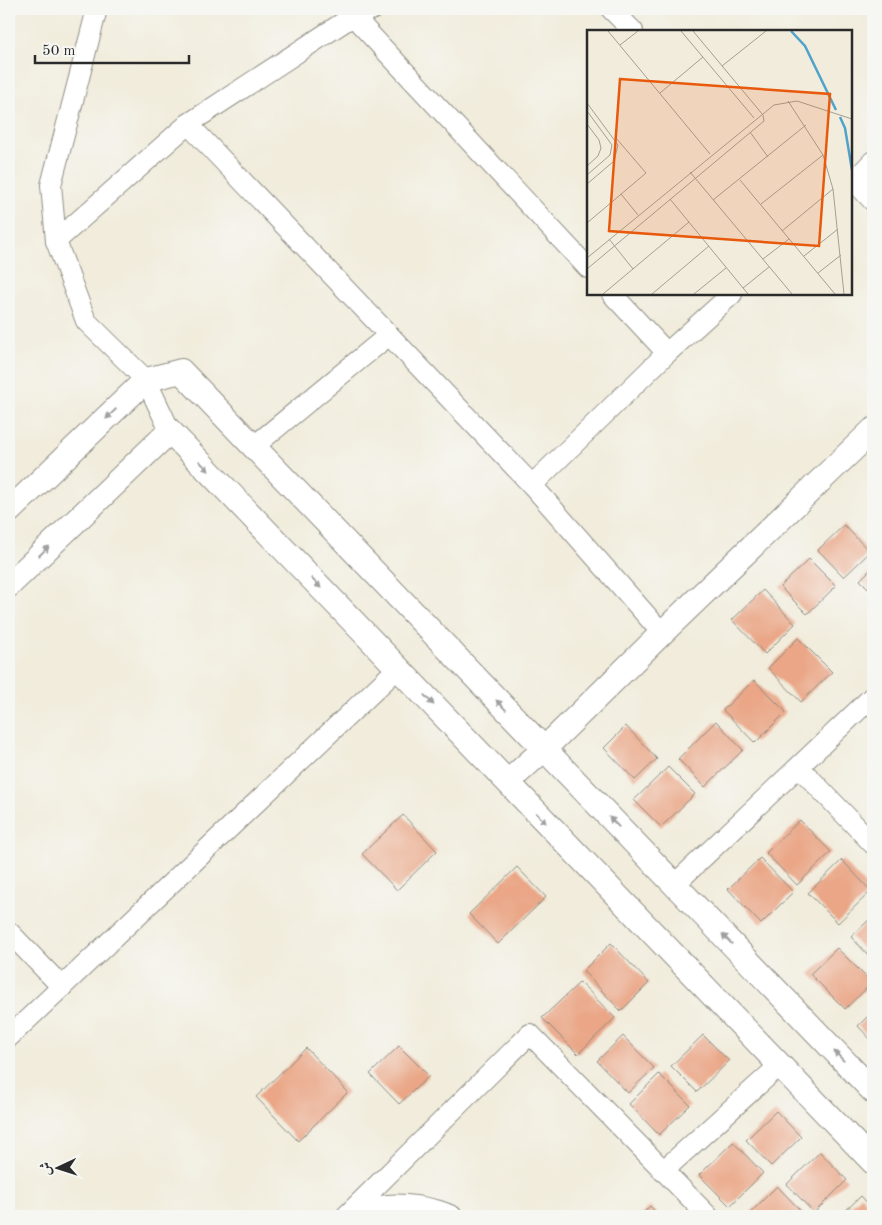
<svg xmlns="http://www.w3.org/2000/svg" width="882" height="1225" font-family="'Old Standard TT',Amiri,serif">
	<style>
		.building { fill: #eaa686 }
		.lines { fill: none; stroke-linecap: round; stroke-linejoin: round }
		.minor-casing { stroke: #8e8c83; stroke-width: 22 }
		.tertiary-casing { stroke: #8e8c83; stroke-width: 26 }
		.minor { stroke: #fff; stroke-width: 20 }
		.tertiary { stroke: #fff; stroke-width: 24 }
		.oneway { fill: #a0a0a0 }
		.inset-river { fill: none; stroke: #4fa3cb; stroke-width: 2.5 }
		.inset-road { fill: none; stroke: #a29f95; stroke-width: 1 }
		.view { fill: #e8590c; fill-opacity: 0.15; stroke: #e8590c; stroke-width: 2.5 }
		.inset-edge { fill: none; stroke: #2b2b2b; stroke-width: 2.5 }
	</style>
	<rect width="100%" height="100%" fill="#f6f6f2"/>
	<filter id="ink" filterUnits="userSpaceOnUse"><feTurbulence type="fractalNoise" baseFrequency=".02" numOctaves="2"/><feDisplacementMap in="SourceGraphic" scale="10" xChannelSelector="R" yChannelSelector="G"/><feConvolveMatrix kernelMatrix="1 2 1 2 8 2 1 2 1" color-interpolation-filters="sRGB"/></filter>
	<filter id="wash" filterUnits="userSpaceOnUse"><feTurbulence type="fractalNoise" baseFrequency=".0096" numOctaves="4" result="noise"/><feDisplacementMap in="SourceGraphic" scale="20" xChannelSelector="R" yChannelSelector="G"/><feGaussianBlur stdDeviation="1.12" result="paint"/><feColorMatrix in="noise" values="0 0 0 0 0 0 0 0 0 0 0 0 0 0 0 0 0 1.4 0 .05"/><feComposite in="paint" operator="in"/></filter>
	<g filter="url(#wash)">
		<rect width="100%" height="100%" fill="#f1ecdb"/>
		<g id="blocks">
			<g class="building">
				<polygon points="844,525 870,552 844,577 818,550"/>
				<polygon points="809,559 836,586 807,614 780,587"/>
				<polygon points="873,567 873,593 860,580"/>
				<polygon points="763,590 795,624 765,654 732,620"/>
				<polygon points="798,638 832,672 801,702 768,668"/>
				<polygon points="754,680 786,712 755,743 723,710"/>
				<polygon points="716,721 743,750 705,787 678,759"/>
				<polygon points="626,726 657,759 635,780 604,748"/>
				<polygon points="668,767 695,794 661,827 634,800"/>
				<polygon points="403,815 437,851 397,890 362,854"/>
				<polygon points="800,820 831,852 797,885 766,853"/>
				<polygon points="760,858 793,892 761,924 728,889"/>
				<polygon points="842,860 871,891 838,923 808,893"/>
				<polygon points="517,867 546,897 498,944 469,914"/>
				<polygon points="873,916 873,960 851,937"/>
				<polygon points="611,943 649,983 621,1011 583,971"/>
				<polygon points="837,948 872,983 845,1009 810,974"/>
				<polygon points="580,982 615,1018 578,1054 542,1018"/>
				<polygon points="873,1011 873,1042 858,1026"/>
				<polygon points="703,1035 729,1061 697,1092 671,1066"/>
				<polygon points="623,1036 654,1068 628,1093 597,1061"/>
				<polygon points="399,1046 429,1076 399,1104 370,1074"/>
				<polygon points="306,1048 348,1092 298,1141 256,1097"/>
				<polygon points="659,1074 690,1105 659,1135 629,1104"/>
				<polygon points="776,1111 801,1137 771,1166 746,1140"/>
				<polygon points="733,1142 763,1173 730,1206 699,1175"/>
				<polygon points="820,1152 847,1180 814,1213 787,1184"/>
				<polygon points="777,1186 803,1213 800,1216 747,1216"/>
				<polygon points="861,1196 873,1209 873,1216 840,1216"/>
				<polygon points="650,1206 660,1216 640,1216"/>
			</g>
		</g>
	</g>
	<g filter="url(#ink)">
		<use href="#blocks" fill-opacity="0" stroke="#8e8c83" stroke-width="1"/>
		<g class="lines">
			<g class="minor-casing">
				<g id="minor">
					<polyline points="97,9 51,185 56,241 86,321 146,380 170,431"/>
					<polyline points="611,9 633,31"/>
					<polyline points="353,16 588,268"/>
					<polyline points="188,124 532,485 662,633"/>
					<polyline points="854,181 873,201"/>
					<polyline points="851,184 873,161"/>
					<polyline points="56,241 188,124 353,16 373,9"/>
					<polyline points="612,294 667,353"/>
					<polyline points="253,447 389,335"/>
					<polyline points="532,485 667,353 732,294"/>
					<polyline points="799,767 873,844"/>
					<polyline points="674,885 873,696"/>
					<polyline points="9,932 62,987"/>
					<polyline points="9,1037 398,668"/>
					<polyline points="663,1171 780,1065"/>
					<polyline points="346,1216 530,1034 708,1216"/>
					<path d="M 354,1216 C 362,1213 371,1208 380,1206 C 401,1202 433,1207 452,1216"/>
				</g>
			</g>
			<g class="tertiary-casing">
				<g id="tertiary">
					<polyline points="9,511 146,380 181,371 873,1091"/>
					<polyline points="9,585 170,431 873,1162"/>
					<polyline points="508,782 544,749 662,633 873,430"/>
				</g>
			</g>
			<use href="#minor" class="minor"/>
			<use href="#tertiary" class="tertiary"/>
		</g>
		<defs><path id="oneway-solid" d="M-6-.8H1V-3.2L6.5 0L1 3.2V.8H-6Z" transform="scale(1.25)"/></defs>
		<g class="oneway">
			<use href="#oneway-solid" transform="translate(111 414) rotate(136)"/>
			<use href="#oneway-solid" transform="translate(204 466) rotate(46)"/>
			<use href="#oneway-solid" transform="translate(44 551) rotate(-44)"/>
			<use href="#oneway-solid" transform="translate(316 583) rotate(46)"/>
			<use href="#oneway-solid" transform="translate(429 700) rotate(46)"/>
			<use href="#oneway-solid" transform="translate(501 705) rotate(-134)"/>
			<use href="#oneway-solid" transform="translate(541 818) rotate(46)"/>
			<use href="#oneway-solid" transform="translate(614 822) rotate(-134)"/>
			<use href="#oneway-solid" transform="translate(727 939) rotate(-134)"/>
			<use href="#oneway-solid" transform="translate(839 1056) rotate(-134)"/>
		</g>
	</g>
	<g transform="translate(587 30)">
		<rect width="265" height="265" fill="#f1ecdb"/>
		<path class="inset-river" d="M 204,1 L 218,16 L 249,80M 253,87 L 258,98 L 265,140"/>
		<path class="inset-road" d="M 21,1 L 123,124M 94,1 L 167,88M 33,15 L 51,1M 135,36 L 179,1M 73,63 L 116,27M 201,71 L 236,125 L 246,159 L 257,264M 0,73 L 31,115 L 27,131 L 0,154M 0,81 L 25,115 L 23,125 L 0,145M 0,94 L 12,110 L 14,118 L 11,126 L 0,136M 163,102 L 181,127M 103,142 L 205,264M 153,150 L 248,264M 34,164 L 51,185M 83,169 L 161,264M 126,170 L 219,95M 174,174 L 236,125M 0,193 L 59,143 L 29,108M 195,201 L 246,159M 22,209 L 46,239M 217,226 L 251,199M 0,228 L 187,75 L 210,71 L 265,89M 176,229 L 202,209M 0,239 L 177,91 L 176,85 L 106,1M 231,243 L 254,225M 156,258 L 182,237M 16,264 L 102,192M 65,264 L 122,216M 107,264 L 139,238"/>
		<path class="view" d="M 33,49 L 243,64 L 232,216 L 22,201 Z"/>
		<rect width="265" height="265" class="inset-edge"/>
	</g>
	<rect width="882" height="1225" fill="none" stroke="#f6f6f2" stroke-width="30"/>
	<g transform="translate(58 1168) rotate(266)" stroke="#f6f6f2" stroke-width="4" paint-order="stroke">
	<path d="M0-4L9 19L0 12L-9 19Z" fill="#2b2b2b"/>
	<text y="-8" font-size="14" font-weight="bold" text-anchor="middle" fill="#2b2b2b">ش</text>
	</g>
	<path d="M35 55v8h154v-8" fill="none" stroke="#2b2b2b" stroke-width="2.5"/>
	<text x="42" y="55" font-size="15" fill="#2b2b2b" stroke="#f6f6f2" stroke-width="4" paint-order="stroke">50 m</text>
</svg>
